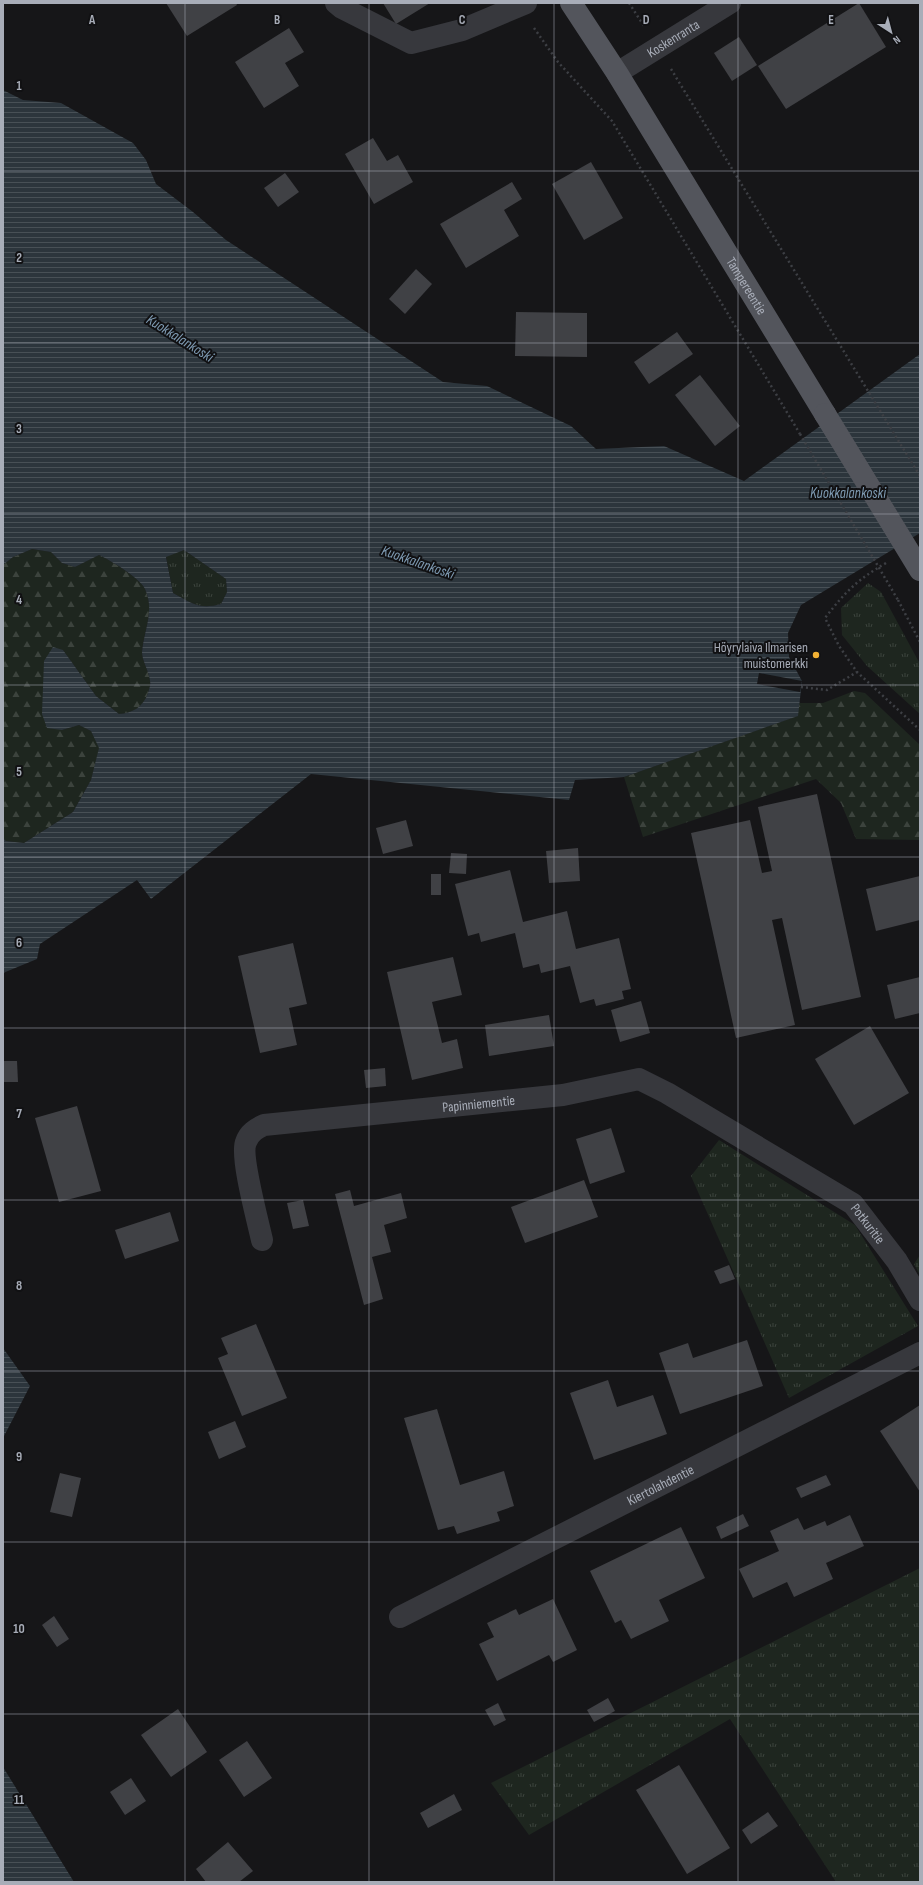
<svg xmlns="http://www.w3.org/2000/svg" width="923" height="1885" font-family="'Sofia Sans Condensed',sans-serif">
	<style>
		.grass { fill: url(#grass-tufts) }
		.forest { fill: url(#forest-firs) }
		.water { fill: url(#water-rules); fill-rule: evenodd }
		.pier { fill: #161618 }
		.building { fill: #404145 }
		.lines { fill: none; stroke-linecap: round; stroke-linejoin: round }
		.path { stroke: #3d3f44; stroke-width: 2.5; stroke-dasharray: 2 3; stroke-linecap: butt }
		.minor { stroke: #37383d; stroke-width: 22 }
		.major { stroke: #53555c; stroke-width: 22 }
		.path-bridge { stroke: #3d3f44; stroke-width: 2.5; stroke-dasharray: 2 3; stroke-linecap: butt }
		.major-bridge { stroke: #53555c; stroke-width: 22 }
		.grid { fill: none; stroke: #a8adb8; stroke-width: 1; stroke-opacity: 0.55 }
		.poi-dot { fill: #f2b134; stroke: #111113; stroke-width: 1.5 }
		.labels { text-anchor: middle; stroke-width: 4; stroke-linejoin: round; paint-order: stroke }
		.street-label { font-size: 14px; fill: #a8adb8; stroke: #111113 }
		.poi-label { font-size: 14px; fill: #a8adb8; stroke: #111113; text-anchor: end }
		.water-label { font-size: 15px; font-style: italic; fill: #7f9bb3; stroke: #111113 }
		.grid-label { font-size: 13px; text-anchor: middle; font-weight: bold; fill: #a8adb8; stroke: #111113; stroke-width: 4; stroke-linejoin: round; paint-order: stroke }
	</style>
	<defs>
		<pattern id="grass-tufts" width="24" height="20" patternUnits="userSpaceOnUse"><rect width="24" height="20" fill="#1e261f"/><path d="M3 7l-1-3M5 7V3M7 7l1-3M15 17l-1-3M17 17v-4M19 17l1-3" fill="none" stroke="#3c433d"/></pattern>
		<pattern id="forest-firs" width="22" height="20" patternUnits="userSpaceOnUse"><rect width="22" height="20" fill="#1e261f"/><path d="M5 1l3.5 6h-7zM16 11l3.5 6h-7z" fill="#3c433d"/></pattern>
		<pattern id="water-rules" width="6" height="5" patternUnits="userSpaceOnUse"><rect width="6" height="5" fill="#2c353c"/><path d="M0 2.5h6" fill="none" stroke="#485056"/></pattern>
	</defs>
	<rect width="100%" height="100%" fill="#161618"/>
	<g class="grass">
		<path d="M 184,550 L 226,579 L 227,592 L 221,604 C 199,610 192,603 173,593 L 166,556 Z"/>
		<polygon points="868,583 881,592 920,664 920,714 867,666 842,635 841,608"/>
		<polygon points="719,1140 855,1225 918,1326 789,1398 691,1176"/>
		<polygon points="920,1255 920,1275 914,1264"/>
		<polygon points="920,1568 920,1882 836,1882 730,1719 529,1835 491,1783"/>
	</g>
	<g class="forest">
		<path d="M 32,549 L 51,552 L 62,563 L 75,567 L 99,555 C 110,560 140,578 145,589 C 155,610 144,629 142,652 C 142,661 149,671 150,681 C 151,685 149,689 148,693 C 144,707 133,713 119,714 L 96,696 L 63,650 L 62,730 L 79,725 L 91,731 L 100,748 L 91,780 L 73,812 L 24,843 L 6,841 L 3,838 L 3,565 L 13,557 Z"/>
		<polygon points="854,691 865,693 920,745 920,840 856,839 841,803 816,779 643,837 624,777 797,716 799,703 823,703"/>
	</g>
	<g class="water">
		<path d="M 3,90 L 23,100 L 61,103 L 133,143 L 146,160 L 156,184 L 193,212 L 226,240 L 443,382 L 487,386 L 571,426 L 596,449 L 664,446 L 744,481 L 920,354 L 920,533 L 801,605 L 788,633 L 789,657 L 802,681 L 798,716 L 624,777 L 575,780 L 569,800 L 311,774 L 151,899 L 137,880 L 40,944 L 37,959 L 3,973 L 3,838 L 6,841 L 24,843 L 73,812 L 91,780 L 99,748 L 91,731 L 79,725 L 62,730 L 47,728 L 42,714 L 44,661 L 53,647 L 63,650 L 96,696 L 119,714 C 133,713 143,707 148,693 C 149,689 151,685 150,681 C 149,671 142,661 142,652 C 144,629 155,611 145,589 C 140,578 110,560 99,555 L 75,567 L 62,563 L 51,552 L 32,549 L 13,557 L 3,565 ZM 184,550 L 226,579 L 227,592 L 221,604 C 199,610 192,603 173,593 L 166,557 Z"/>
		<polygon points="3,1348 30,1386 3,1438"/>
		<polygon points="3,1767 74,1882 3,1882"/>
	</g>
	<polygon class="pier" points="759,673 802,681 800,692 757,684"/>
	<g class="building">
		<polygon points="166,3 236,3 237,5 187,36"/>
		<polygon points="383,3 430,3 396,24"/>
		<polygon points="859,3 886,47 786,109 758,66"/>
		<polygon points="289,28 304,52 285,63 299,86 264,108 235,62"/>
		<polygon points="739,37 757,65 732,81 714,53"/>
		<polygon points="373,138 387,161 398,155 413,182 374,204 345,154"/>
		<polygon points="591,162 623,218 584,240 552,184"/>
		<polygon points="285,173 299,192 278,207 264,188"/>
		<polygon points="512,182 522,199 504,210 519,236 466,268 440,224"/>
		<polygon points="416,269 432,284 405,314 389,299"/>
		<polygon points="516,312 587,313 587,357 515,356"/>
		<polygon points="677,332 693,354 649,384 634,362"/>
		<polygon points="700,375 740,426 715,446 675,395"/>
		<polygon points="817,794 861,997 802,1010 782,918 772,920 795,1025 736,1038 691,833 750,820 762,873 772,871 758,807"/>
		<polygon points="406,820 413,846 383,854 376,828"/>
		<polygon points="578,848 580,881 549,883 546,851"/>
		<polygon points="451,853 467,854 466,874 449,873"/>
		<polygon points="510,870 523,922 567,911 576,949 619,938 631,989 622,991 624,999 596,1006 594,999 580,1003 570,966 541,973 539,964 523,968 515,933 481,942 479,933 468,936 455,884"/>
		<rect x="431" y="874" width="10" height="21"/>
		<polygon points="920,876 920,920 876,931 866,889"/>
		<polygon points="293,943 307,1004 289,1008 297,1045 260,1053 238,956"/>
		<polygon points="453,957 462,995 432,1002 442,1043 457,1039 463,1068 412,1080 387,972"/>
		<polygon points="920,977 920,1013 895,1019 887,985"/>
		<polygon points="641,1001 650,1033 620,1042 611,1010"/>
		<polygon points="549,1015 554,1046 489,1056 485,1025"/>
		<polygon points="870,1026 909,1093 854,1125 815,1059"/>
		<polygon points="3,1061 17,1061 18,1082 3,1082"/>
		<polygon points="385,1068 386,1086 366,1088 364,1070"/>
		<polygon points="77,1106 101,1191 59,1202 35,1118"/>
		<polygon points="611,1128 625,1172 590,1184 576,1139"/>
		<polygon points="584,1180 598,1217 525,1243 511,1207"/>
		<polygon points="350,1190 354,1206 401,1193 407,1218 384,1225 391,1252 372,1257 383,1299 364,1305 335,1194"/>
		<polygon points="303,1200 309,1226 293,1229 287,1203"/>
		<polygon points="170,1212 179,1241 125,1259 115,1230"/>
		<polygon points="729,1265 735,1279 720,1284 714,1271"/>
		<polygon points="256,1324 287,1398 242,1416 218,1358 228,1354 221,1338"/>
		<polygon points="747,1340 763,1386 680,1414 659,1353 688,1343 693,1358"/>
		<polygon points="608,1380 617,1407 653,1395 667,1434 594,1460 570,1393"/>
		<polygon points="920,1405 920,1492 880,1431"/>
		<polygon points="437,1409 460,1485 504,1471 514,1506 497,1512 500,1521 457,1534 454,1526 438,1530 404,1418"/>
		<polygon points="235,1421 246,1447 219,1459 208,1432"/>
		<polygon points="60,1473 81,1478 72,1517 50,1512"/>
		<polygon points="826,1475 831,1485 801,1498 796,1488"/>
		<polygon points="743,1514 749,1526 721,1539 716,1527"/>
		<polygon points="850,1515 864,1546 826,1563 833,1579 794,1597 787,1582 753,1598 739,1569 779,1551 770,1531 798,1518 804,1530 825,1521 827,1526"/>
		<polygon points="681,1527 705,1578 659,1600 669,1621 631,1639 621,1620 615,1623 590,1571"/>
		<polygon points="553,1599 577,1650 553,1662 549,1655 497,1681 479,1644 494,1637 487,1623 516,1609 519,1615"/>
		<polygon points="54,1616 69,1639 57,1647 42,1625"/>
		<polygon points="608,1698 615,1711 594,1722 587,1710"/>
		<polygon points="498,1703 506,1720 494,1726 485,1710"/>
		<polygon points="178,1709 207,1752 171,1777 141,1735"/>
		<polygon points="247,1741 272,1778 244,1797 219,1760"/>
		<polygon points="679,1765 730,1848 687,1874 636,1790"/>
		<polygon points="131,1778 146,1801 125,1815 110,1792"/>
		<polygon points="454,1794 462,1810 428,1828 420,1813"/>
		<polygon points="768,1812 778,1826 751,1844 742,1830"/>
		<polygon points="228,1842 253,1871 239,1882 206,1882 196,1869"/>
	</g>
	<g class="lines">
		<g class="path">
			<polyline points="629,3 644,26"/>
			<polyline points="534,28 558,62 612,121 800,434"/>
			<polyline points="671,69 920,476"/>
			<path d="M 886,563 C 857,580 846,591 825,618 L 839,646 L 857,672 L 920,730"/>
			<polyline points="898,600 920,642"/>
			<polyline points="801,687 827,690 857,672"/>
		</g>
		<g class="minor">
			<polyline points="336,3 342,8 411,43 462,30 526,3"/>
			<path id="s1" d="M 617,73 L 730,3"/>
			<path id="s2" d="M 262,1240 C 258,1222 240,1155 246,1142 C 249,1133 256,1129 264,1125 L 563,1095 L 639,1079 L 667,1093 L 853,1204 L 897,1261 L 920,1300"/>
			<path id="s3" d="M 400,1617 L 920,1353"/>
		</g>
		<path class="major" id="s4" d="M 571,3 L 617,73 L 825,414"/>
		<polyline class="path-bridge" points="800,434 898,600"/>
		<polyline class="major-bridge" points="825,414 920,570"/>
	</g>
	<path class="grid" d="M 185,3 L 185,1882M 369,3 L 369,1882M 554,3 L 554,1882M 738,3 L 738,1882M 3,171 L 920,171M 3,343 L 920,343M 3,514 L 920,514M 3,685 L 920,685M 3,857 L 920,857M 3,1028 L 920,1028M 3,1200 L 920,1200M 3,1371 L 920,1371M 3,1542 L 920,1542M 3,1714 L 920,1714"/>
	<circle class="poi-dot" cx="816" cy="655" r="4"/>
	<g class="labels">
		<g class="street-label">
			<text dy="5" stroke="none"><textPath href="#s1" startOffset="66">Koskenranta</textPath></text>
			<text dy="5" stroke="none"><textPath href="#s4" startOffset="333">Tampereentie</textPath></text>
			<text dy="5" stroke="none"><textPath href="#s2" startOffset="341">Papinniementie</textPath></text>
			<text dy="5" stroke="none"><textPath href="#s2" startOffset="776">Potkuritie</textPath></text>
			<text dy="5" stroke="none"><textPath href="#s3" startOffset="292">Kiertolahdentie</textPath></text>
		</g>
		<g class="poi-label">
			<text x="808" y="652">Höyrylaiva Ilmarisen<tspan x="808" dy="16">muistomerkki</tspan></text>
		</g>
		<g class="water-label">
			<text transform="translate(180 338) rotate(32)" y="5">Kuokkalankoski</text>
			<text x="848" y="498">Kuokkalankoski</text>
			<text transform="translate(418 562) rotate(19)" y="5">Kuokkalankoski</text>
		</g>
	</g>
	<g class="grid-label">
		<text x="92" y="24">A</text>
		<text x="277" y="24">B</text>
		<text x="462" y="24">C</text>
		<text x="646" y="24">D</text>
		<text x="831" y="24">E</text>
		<text x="19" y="90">1</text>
		<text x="19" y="262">2</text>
		<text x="19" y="433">3</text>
		<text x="19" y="604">4</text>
		<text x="19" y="776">5</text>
		<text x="19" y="947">6</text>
		<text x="19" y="1118">7</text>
		<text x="19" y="1290">8</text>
		<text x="19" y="1461">9</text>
		<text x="19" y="1633">10</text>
		<text x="19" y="1804">11</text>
	</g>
	<rect width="923" height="1885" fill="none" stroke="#a8adb8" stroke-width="8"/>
	<g transform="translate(891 32) rotate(144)" stroke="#111113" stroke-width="3" paint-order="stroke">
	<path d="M0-3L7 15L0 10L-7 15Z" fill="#a8adb8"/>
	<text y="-6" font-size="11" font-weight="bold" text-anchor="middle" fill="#a8adb8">N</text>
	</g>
</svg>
